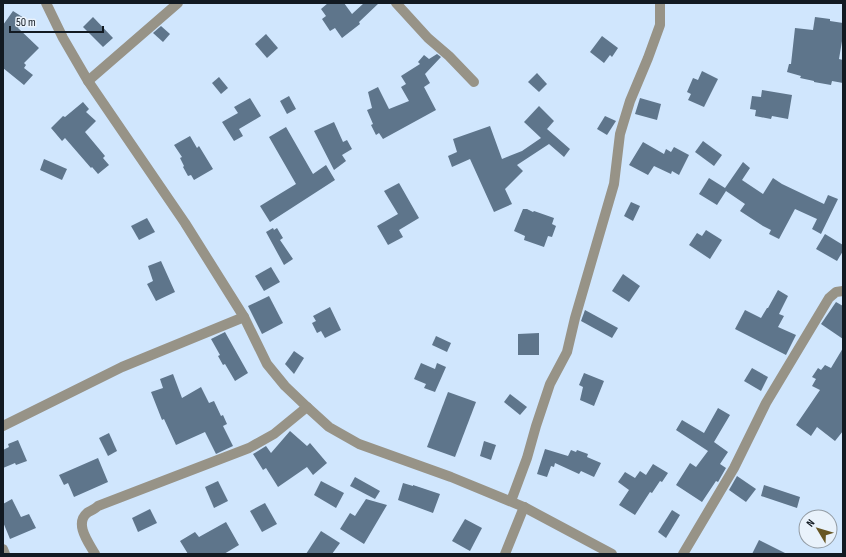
<svg xmlns="http://www.w3.org/2000/svg" width="846" height="557" font-family="'Sofia Sans Condensed',sans-serif">
	<style>
		.building { fill: #5e758b }
		.lines { fill: none; stroke-linecap: round; stroke-linejoin: round }
		.street { stroke: #979387; stroke-width: 10 }
	</style>
	<rect width="100%" height="100%" fill="#d0e6fd"/>
	<g class="building">
		<polygon points="328,3 344,3 352,14 364,3 379,3 359,22 360,24 342,38 335,28 330,31 322,19 326,16 321,9"/>
		<polygon points="13,11 24,18 18,28 39,48 24,63 26,65 24,68 33,75 24,85 3,68 3,25"/>
		<polygon points="93,17 113,38 103,47 83,27"/>
		<polygon points="815,17 830,19 830,21 843,23 843,35 839,59 843,60 843,83 832,81 831,85 814,82 814,81 800,78 801,76 787,72 789,64 791,64 795,28 813,30"/>
		<polygon points="161,26 170,34 163,42 153,33"/>
		<polygon points="266,34 278,48 267,58 255,44"/>
		<polygon points="602,36 618,48 612,57 610,55 604,63 590,52"/>
		<polygon points="437,54 441,57 425,74 430,83 424,87 436,110 383,139 379,133 376,135 371,125 373,124 367,110 372,108 368,92 378,87 389,109 409,101 401,87 406,84 401,76 420,64 418,62 424,55 429,59"/>
		<polygon points="702,71 718,79 704,107 688,100 691,94 687,92 693,78 698,80"/>
		<polygon points="537,73 547,84 539,92 528,82"/>
		<polygon points="219,77 228,88 221,94 212,83"/>
		<polygon points="762,90 792,95 788,119 772,116 771,119 755,116 756,110 750,109 752,96 761,97"/>
		<polygon points="289,96 296,109 287,114 280,101"/>
		<polygon points="250,98 261,116 239,129 243,136 234,141 222,122 238,113 234,107"/>
		<polygon points="640,98 661,104 657,120 635,114"/>
		<polygon points="83,102 89,109 86,112 96,121 85,132 105,156 103,158 109,165 98,174 92,167 91,168 65,138 62,141 51,128 63,116 65,117"/>
		<polygon points="539,106 554,121 547,129 570,149 564,157 549,144 517,165 523,171 505,189 512,204 494,212 470,159 452,167 448,156 457,152 453,139 490,126 502,159 522,151 541,138 524,122"/>
		<polygon points="605,116 616,121 607,135 597,129"/>
		<polygon points="334,122 343,142 347,140 352,149 342,155 346,161 334,170 314,131"/>
		<polygon points="286,127 313,174 326,165 335,180 270,222 260,206 296,184 269,137"/>
		<polygon points="190,136 197,148 199,146 213,169 194,180 191,175 188,176 183,167 184,166 180,158 182,157 174,145"/>
		<polygon points="703,141 722,155 714,166 695,152"/>
		<polygon points="643,142 664,154 666,149 671,152 674,147 689,155 679,175 672,171 671,174 654,166 648,175 629,165"/>
		<polygon points="44,159 67,169 62,180 40,170"/>
		<polygon points="743,162 750,168 742,180 763,194 773,178 782,184 824,204 828,195 838,199 821,234 812,229 817,219 795,209 779,239 769,234 771,230 763,226 740,211 745,204 726,191 717,205 699,194 709,178 725,188"/>
		<polygon points="399,183 419,218 399,230 403,237 388,245 377,226 398,214 384,191"/>
		<polygon points="631,202 640,206 633,221 624,216"/>
		<polygon points="523,209 527,209 533,212 534,211 554,218 552,224 556,226 552,237 548,236 544,247 524,240 525,236 514,231"/>
		<polygon points="147,218 155,232 139,240 131,226"/>
		<polygon points="273,228 274,230 277,228 283,238 280,240 293,259 284,265 266,232"/>
		<polygon points="706,230 722,240 710,259 689,245 697,233 702,236"/>
		<polygon points="825,234 843,245 843,251 837,261 816,249"/>
		<polygon points="161,261 175,292 156,301 147,284 153,281 148,266"/>
		<polygon points="271,267 280,282 264,291 255,276"/>
		<polygon points="623,274 640,286 629,302 612,291"/>
		<polygon points="778,290 788,296 779,314 784,316 778,327 796,335 786,355 735,329 745,310 761,318 767,308 768,308"/>
		<polygon points="269,296 283,323 262,334 248,306"/>
		<polygon points="836,302 843,306 843,339 821,324"/>
		<polygon points="330,307 341,330 325,338 321,331 317,333 312,323 316,321 313,316"/>
		<polygon points="585,310 618,328 612,338 581,321"/>
		<polygon points="225,332 248,373 235,381 225,364 223,365 218,356 220,355 211,339"/>
		<polygon points="539,333 539,355 518,355 518,334"/>
		<polygon points="436,336 451,343 447,352 432,345"/>
		<polygon points="843,348 843,431 835,441 817,427 811,436 796,425 820,390 812,386 816,379 812,377 818,368 821,370 825,365 831,368"/>
		<polygon points="294,351 304,358 294,374 285,364"/>
		<polygon points="421,363 435,369 437,363 446,367 435,392 424,388 426,384 414,379"/>
		<polygon points="752,368 768,377 761,391 744,381"/>
		<polygon points="584,373 604,381 594,406 580,400 583,387 579,385"/>
		<polygon points="173,374 182,398 201,387 209,403 214,401 221,416 223,415 227,424 223,426 233,446 216,454 205,432 176,445 164,419 162,420 151,392 163,388 160,379"/>
		<polygon points="448,392 476,402 455,457 427,447"/>
		<polygon points="510,394 527,407 520,415 504,402"/>
		<polygon points="718,408 730,415 714,442 728,452 720,464 726,468 718,482 716,481 702,502 676,485 690,463 696,467 708,451 676,430 682,420 704,433"/>
		<polygon points="290,431 307,446 310,443 327,463 313,475 307,467 278,487 266,468 263,470 253,454 266,446 271,453"/>
		<polygon points="109,433 117,451 108,456 99,438"/>
		<polygon points="18,440 27,461 16,465 15,463 3,468 3,450 9,447 8,444"/>
		<polygon points="484,441 496,445 491,460 480,456"/>
		<polygon points="545,449 568,456 571,450 576,452 577,450 588,454 587,457 601,463 594,477 581,471 579,474 555,463 554,467 551,466 547,477 537,474"/>
		<polygon points="98,458 108,482 74,497 68,483 64,485 59,475"/>
		<polygon points="653,464 668,473 662,482 660,481 652,493 650,492 635,515 619,505 629,490 618,482 625,472 635,478 640,471 646,475"/>
		<polygon points="737,476 756,489 746,502 729,490"/>
		<polygon points="355,477 380,491 375,499 350,486"/>
		<polygon points="218,481 228,501 214,508 205,487"/>
		<polygon points="321,481 344,493 336,508 314,495"/>
		<polygon points="403,483 413,486 413,485 440,494 433,513 398,500"/>
		<polygon points="764,485 800,497 797,508 761,496"/>
		<polygon points="12,499 21,517 29,514 36,528 10,539 3,522 3,504"/>
		<polygon points="366,499 387,505 364,544 340,529 350,513 355,516"/>
		<polygon points="265,503 277,524 262,532 250,511"/>
		<polygon points="150,509 157,523 138,532 132,518"/>
		<polygon points="672,510 680,515 666,538 658,532"/>
		<polygon points="465,519 482,528 470,551 452,541"/>
		<polygon points="226,522 239,545 224,554 188,554 180,541 195,532 199,537"/>
		<polygon points="321,531 340,543 332,554 306,554"/>
		<polygon points="759,540 787,554 752,554"/>
	</g>
	<g class="lines">
		<g class="street">
			<polyline points="46,3 63,38 88,81 185,223 244,317 267,364 285,386 307,407 329,427 359,444 451,477 524,507 612,554"/>
			<polyline points="396,3 428,38 449,56 474,82"/>
			<polyline points="88,81 178,3"/>
			<polyline points="3,426 122,367 244,317"/>
			<polyline points="511,501 527,458 536,426 550,384 567,352 575,318 614,184 620,134 630,101 648,58 660,25 660,3"/>
			<polyline points="3,549 5,554"/>
			<path d="M 95,554 C 89,543 74,524 87,513 C 90,511 95,509 98,506 L 249,448 L 274,434 L 307,407"/>
			<polyline points="505,554 524,507"/>
			<polyline points="683,554 734,468 766,403 829,298 836,292 843,291"/>
		</g>
	</g>
	<rect width="846" height="557" fill="none" stroke="#121a22" stroke-width="8"/>
	<g transform="translate(818 529) rotate(308)"><circle r="19" fill="#e9f2fb" stroke="#939ca4"/>
	<path d="M0-3L7 15L0 10L-7 15Z" fill="#675624"/>
	<text y="-6" font-size="11" font-weight="bold" text-anchor="middle" fill="#121a22">N</text>
	</g>
	<path d="M10 26v6h93v-6" fill="none" stroke="#121a22" stroke-width="2"/>
	<text x="16" y="26" font-size="12" fill="#121a22" stroke="#e9f2fb" stroke-width="3" paint-order="stroke">50 m</text>
</svg>
